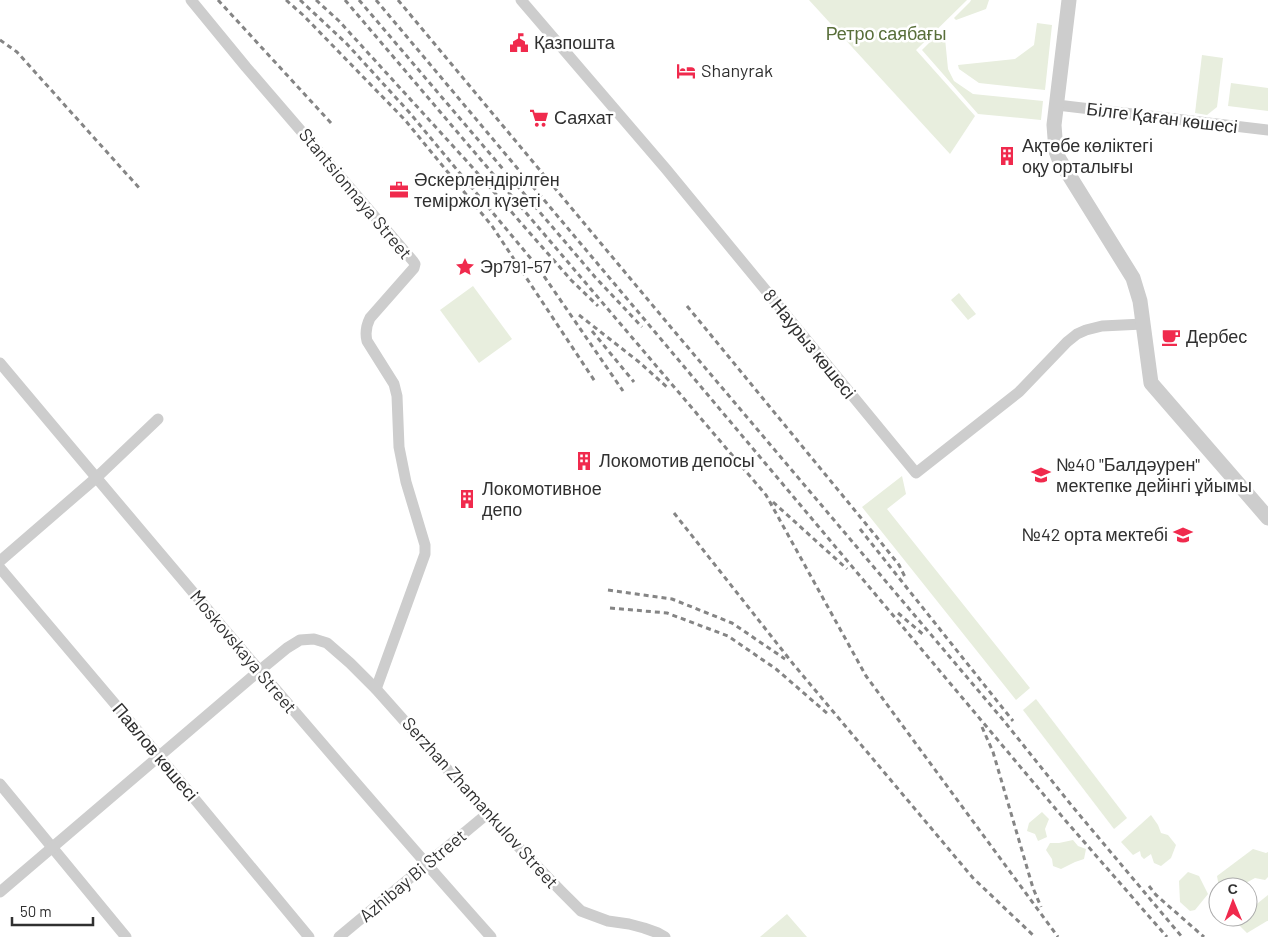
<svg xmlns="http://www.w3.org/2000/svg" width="1268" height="937" font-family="Barlow,sans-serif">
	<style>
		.green { fill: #e8eede }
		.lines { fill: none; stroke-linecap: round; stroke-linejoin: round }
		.minor { stroke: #cdcdcd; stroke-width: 11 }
		.tertiary { stroke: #cdcdcd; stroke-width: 15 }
		.rail { stroke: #858585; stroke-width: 3; stroke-dasharray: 5 4; stroke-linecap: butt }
		.labels { text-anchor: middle; stroke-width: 5; stroke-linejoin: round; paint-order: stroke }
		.park-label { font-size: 18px; fill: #596f3a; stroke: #fff }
		.poi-label { font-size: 18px; fill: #303030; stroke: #fff; text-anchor: start }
		.street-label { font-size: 18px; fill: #303030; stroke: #fff }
	</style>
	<rect width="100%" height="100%" fill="#fff"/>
	<g class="green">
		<polygon points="809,0 967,0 916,50 975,116 950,154"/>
		<polygon points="971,0 989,0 986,9 956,20 954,18 970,2"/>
		<polygon points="1037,23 1052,25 1045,90 979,83 959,69 958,65 1015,59 1034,45"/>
		<polygon points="944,28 948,69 954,81 973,94 1043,101 1041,120 978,114 922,50"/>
		<polygon points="1202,55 1223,58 1217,107 1207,115 1195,113"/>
		<polygon points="1231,83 1268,88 1268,111 1228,106"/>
		<polygon points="473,286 512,339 479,363 440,310"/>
		<polygon points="959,293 976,314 968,320 951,300"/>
		<polygon points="902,476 906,494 887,509 1030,688 1016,700 862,507"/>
		<polygon points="1036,699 1127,818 1114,829 1023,710"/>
		<polygon points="1042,812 1049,819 1045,829 1047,837 1038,841 1035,834 1027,831 1029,823"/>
		<polygon points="1151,815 1158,825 1161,833 1168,835 1176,845 1171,858 1161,866 1154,863 1151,854 1144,859 1141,856 1140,851 1133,855 1121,842"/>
		<polygon points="1073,840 1078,846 1086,849 1084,859 1075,862 1061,869 1053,866 1052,859 1046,850 1050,843 1059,843"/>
		<polygon points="1253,849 1266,853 1268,852 1268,877 1265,880 1255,878 1244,884 1243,887 1219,887 1217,876"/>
		<polygon points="1188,872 1199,876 1208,894 1195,910 1190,911 1180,902 1179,881"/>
		<polygon points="1268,895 1268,921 1267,921 1247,933 1236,922 1242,917 1248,917 1248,911"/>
		<polygon points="787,914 807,937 760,937"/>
	</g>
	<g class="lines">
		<g class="minor">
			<path d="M 191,0 L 246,67 L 413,261 L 415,264 L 414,268 L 370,318 C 366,326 365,333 367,341 L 394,384 L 397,396 L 399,447 L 406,482 L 425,545 L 425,554 L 376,689"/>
			<polyline points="521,0 666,169 916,473 1019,392 1067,342 1077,334 1086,330 1102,326 1143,324"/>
			<polyline points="1057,105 1268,130"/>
			<path d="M 0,363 C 162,556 324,749 491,937"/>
			<polyline points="0,561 96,478 158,419"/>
			<polyline points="0,568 159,756 309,937"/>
			<polyline points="0,784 126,937"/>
			<polyline points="0,892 259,671 287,648 300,640 314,639 327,643 350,663 376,689 487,814 561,891 581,911 608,921 629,924 644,928 658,933 665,937"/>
			<polyline points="339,937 487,814"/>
		</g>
		<polyline class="tertiary" points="1069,0 1054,125 1056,151 1059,159 1133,278 1140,301 1151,383 1268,518"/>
		<g class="rail">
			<polyline points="218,0 331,123"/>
			<polyline points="286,0 303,15 405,120 492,226 596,383"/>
			<polyline points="300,0 346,43 409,112 537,266 623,391"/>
			<polyline points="316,0 339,21 473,168 571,280 598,306"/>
			<polyline points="345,0 766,495 866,676 1058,937"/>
			<polyline points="359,0 595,277 642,327"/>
			<polyline points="376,0 1065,820 1167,937"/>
			<polyline points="398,0 669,325 1004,721 1072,806 1182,937"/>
			<polyline points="0,40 17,52 141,190"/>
			<polyline points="687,306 875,535 899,565 906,579"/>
			<polyline points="579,315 639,362 668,388"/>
			<polyline points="592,331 634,382"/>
			<polyline points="773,502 847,569"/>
			<polyline points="674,513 794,665 973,878 1035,937"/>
			<polyline points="860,529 1013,721"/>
			<polyline points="608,590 672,599 732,623 785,659"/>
			<polyline points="610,608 667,613 728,636 776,669 828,714"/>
			<polyline points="898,613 925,636"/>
			<polyline points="982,727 993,752 1033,888 1041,907"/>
			<polyline points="1149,886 1156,895 1204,937"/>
		</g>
	</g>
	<defs>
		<g id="civic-bare" transform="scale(1.5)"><path d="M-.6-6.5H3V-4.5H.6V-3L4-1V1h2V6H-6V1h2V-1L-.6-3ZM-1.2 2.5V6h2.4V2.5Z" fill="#f02a4d" stroke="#fff" stroke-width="2.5" paint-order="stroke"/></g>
		<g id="hotel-bare" transform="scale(1.5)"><path d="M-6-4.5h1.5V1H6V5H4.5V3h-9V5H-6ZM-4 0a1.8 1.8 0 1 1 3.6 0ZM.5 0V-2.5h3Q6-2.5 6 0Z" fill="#f02a4d" stroke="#fff" stroke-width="2.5" paint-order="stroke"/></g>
		<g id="supermarket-bare" transform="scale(1.5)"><path d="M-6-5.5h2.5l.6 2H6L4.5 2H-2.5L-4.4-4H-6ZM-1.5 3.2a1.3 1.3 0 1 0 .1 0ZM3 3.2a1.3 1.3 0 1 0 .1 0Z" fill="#f02a4d" stroke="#fff" stroke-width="2.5" paint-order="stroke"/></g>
		<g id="building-bare" transform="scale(1.5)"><path d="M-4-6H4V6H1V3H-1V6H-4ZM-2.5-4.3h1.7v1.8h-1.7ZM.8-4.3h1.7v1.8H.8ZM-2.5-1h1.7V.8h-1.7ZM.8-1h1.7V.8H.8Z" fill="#f02a4d" stroke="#fff" stroke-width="2.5" paint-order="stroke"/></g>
		<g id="office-bare" transform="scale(1.5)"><path d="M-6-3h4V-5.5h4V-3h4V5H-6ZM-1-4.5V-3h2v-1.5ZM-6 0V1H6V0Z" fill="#f02a4d" stroke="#fff" stroke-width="2.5" paint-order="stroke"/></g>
		<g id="sight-bare" transform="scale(1.5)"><path d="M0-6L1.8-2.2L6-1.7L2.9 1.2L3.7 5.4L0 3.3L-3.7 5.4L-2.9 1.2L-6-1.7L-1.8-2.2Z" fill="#f02a4d" stroke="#fff" stroke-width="2.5" paint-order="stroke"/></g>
		<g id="cafe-bare" transform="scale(1.5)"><path d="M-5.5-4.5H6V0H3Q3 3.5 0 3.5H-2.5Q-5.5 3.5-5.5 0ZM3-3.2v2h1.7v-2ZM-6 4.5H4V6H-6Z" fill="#f02a4d" stroke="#fff" stroke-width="2.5" paint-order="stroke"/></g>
		<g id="school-bare" transform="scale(1.5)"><path d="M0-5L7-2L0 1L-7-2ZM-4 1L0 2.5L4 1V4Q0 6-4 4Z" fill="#f02a4d" stroke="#fff" stroke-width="2.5" paint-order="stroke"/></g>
	</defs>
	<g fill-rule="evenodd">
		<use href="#civic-bare" x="519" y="43"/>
		<use href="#hotel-bare" x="686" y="71"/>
		<use href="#supermarket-bare" x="539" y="118"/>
		<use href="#building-bare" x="1007" y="156"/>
		<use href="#office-bare" x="399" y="190"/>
		<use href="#sight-bare" x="465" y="267"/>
		<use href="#cafe-bare" x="1171" y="337"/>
		<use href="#building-bare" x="584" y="461"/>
		<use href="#school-bare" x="1041" y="475"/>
		<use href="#building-bare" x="467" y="499"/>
		<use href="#school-bare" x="1183" y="535"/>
	</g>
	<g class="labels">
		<g class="park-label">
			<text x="886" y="40">Ретро саябағы</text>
		</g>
		<g class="poi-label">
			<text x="534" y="49">Қазпошта</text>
			<text x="701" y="77">Shanyrak</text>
			<text x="554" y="124">Саяхат</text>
			<text x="1022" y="152">Ақтөбе көліктегі<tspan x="1022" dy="21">оқу орталығы</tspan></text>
			<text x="414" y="186">Әскерлендірілген<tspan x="414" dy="21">теміржол күзеті</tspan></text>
			<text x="480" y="273">Эр791-57</text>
			<text x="1186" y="343">Дербес</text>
			<text x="599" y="467">Локомотив депосы</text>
			<text x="1056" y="471">№40 "Балдәурен"<tspan x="1056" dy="21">мектепке дейінгі ұйымы</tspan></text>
			<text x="482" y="495">Локомотивное<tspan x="482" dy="21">депо</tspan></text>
			<text x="1168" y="541" text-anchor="end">№42 орта мектебі</text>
		</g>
		<g class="street-label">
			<text transform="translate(1162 118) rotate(7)" y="6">Білге Қаған көшесі</text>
			<text transform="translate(355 194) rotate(50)" y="6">Stantsionnaya Street</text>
			<text transform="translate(809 344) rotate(51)" y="6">8 Наурыз көшесі</text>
			<text transform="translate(243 652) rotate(50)" y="6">Moskovskaya Street</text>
			<text transform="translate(155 752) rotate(50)" y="6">Павлов көшесі</text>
			<text transform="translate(480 803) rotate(48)" y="6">Serzhan Zhamankulov Street</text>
			<text transform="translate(413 876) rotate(-40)" y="6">Azhibay Bi Street</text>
		</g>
	</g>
	<g transform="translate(1233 902) rotate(359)"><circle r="24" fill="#ffffff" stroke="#acacac"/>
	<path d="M0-4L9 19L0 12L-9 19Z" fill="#f02a4d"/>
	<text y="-8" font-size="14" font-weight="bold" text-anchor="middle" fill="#303030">С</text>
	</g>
	<path d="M12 917v8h81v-8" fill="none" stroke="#303030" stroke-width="2.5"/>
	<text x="20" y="917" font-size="15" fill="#303030" stroke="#ffffff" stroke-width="4" paint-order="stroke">50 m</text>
</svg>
